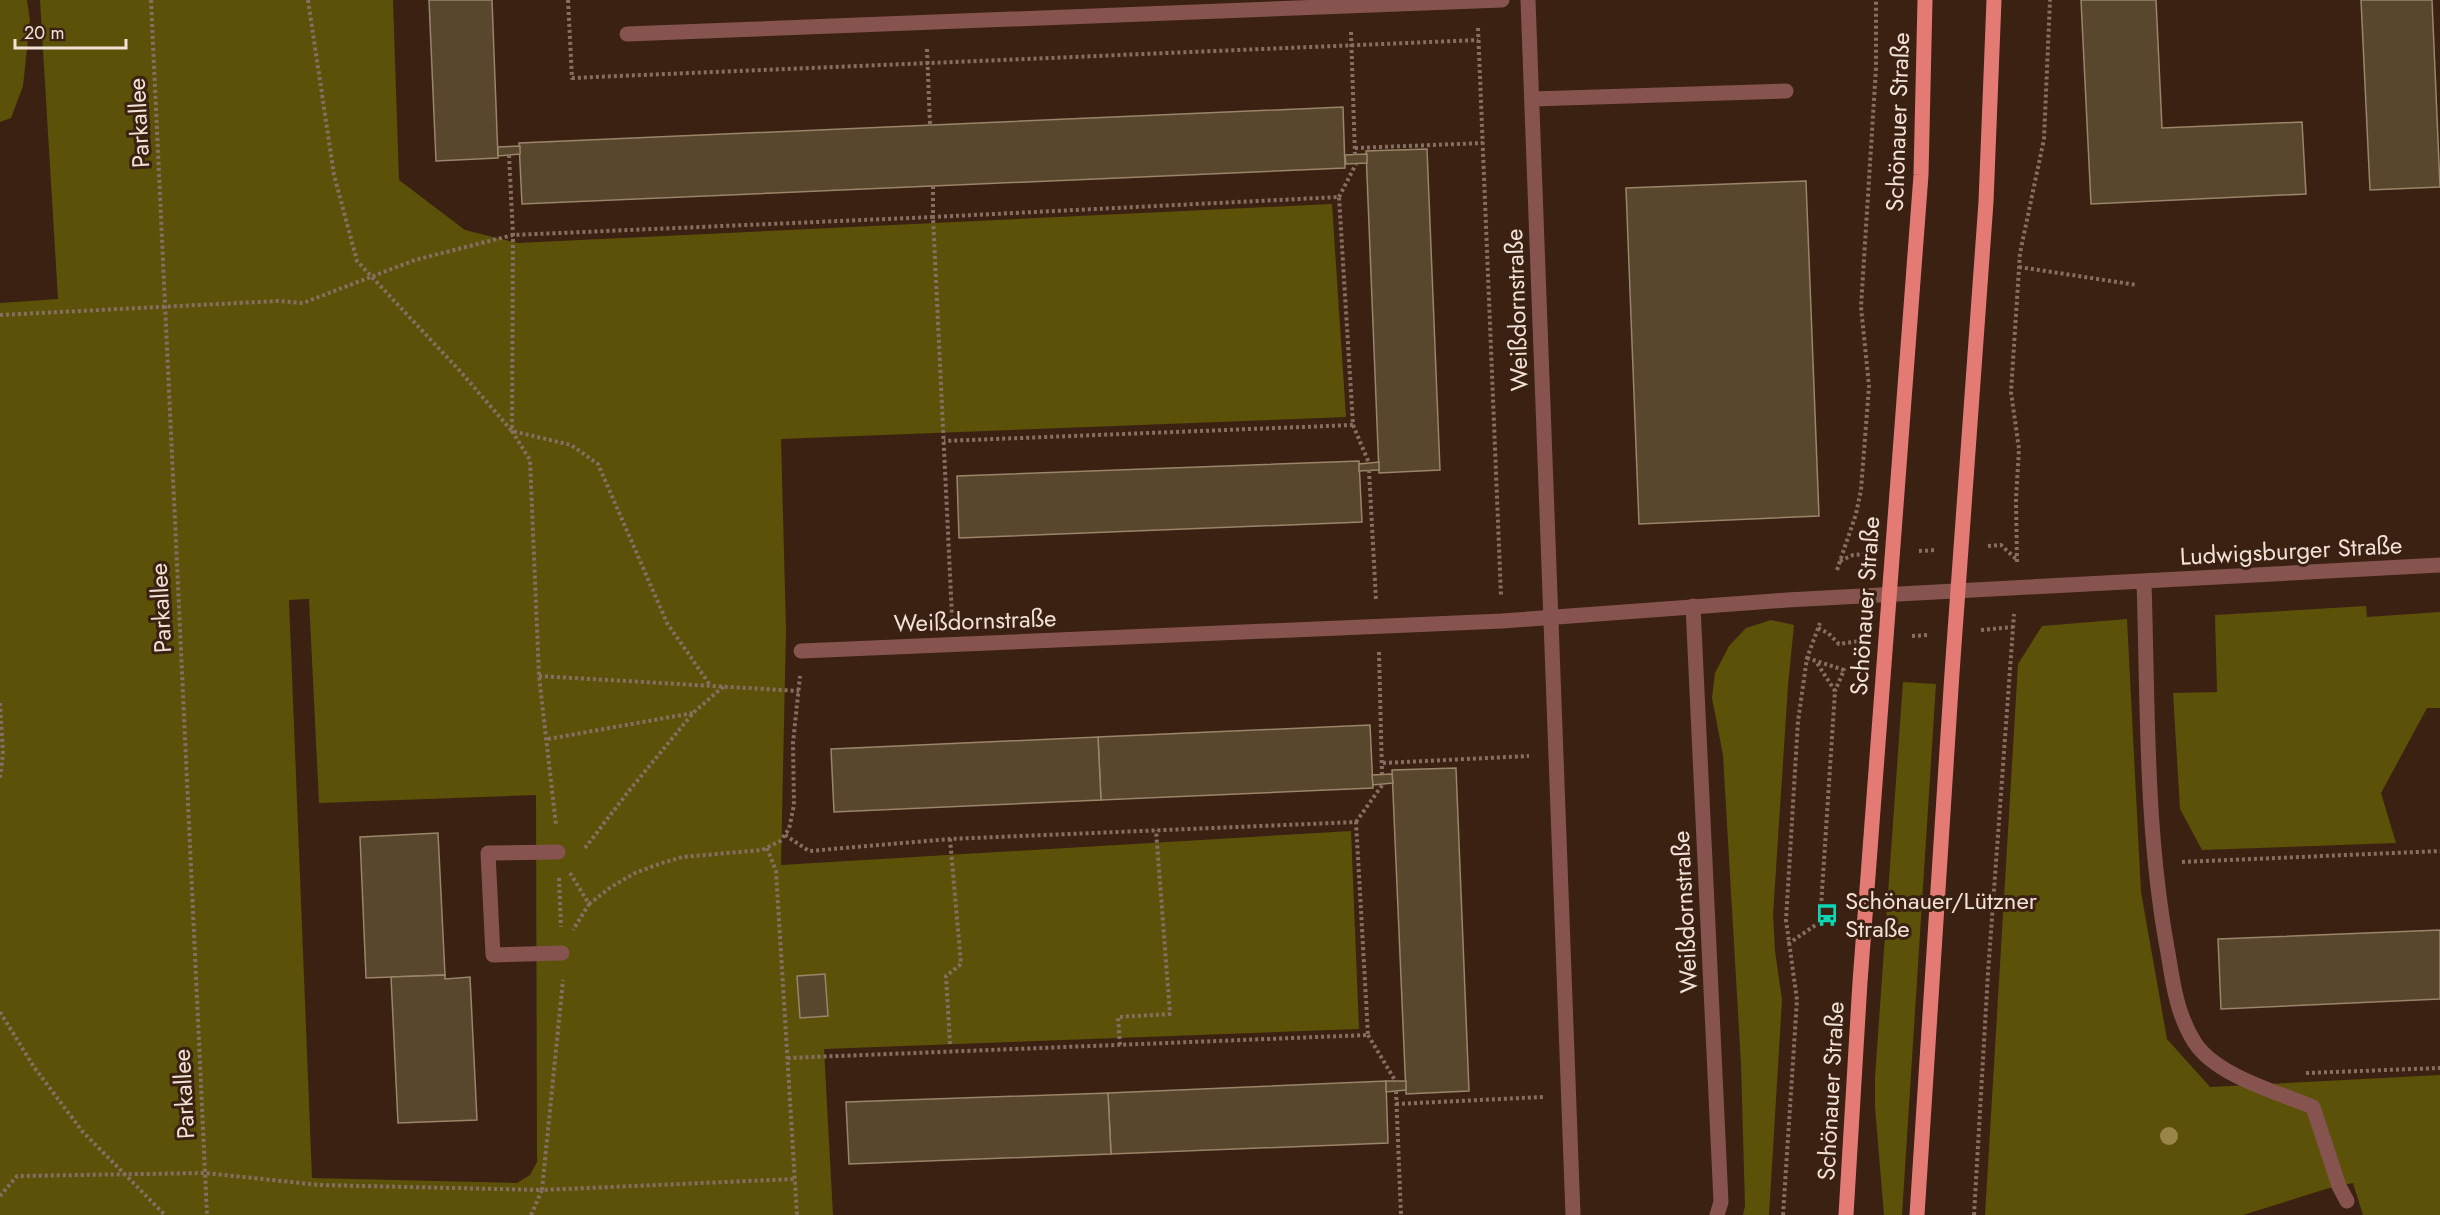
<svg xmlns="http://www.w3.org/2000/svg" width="2440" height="1215" font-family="Jost,sans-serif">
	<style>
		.green { fill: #5c5108; fill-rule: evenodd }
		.building { fill: #59472d; stroke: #99856a; stroke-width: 1.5 }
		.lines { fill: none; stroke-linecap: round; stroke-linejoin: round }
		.path { stroke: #856f62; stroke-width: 4; stroke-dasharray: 3 3; stroke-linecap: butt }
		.minor { stroke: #86534f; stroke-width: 15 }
		.major { stroke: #e37b74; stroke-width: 15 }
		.tree { fill: #988547 }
		.labels { text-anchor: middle; stroke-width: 6; stroke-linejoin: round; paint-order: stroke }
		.street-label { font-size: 24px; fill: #f2e1d7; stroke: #3a2112 }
		.poi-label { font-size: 24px; fill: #f2e1d7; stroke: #3a2112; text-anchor: start }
	</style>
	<rect width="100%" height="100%" fill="#3a2112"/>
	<g class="green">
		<polygon points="0,0 27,0 30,21 23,86 11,118 0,122"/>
		<path d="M 40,0 L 393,0 L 399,180 L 465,230 L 517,243 L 1332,204 L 1346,417 L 781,439 L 786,629 L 781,865 L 1351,831 L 1359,1029 L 824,1049 L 833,1215 L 0,1215 L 0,303 L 58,299 ZM 309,599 L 319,803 L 536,795 L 537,1162 L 530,1175 L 517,1183 L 312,1178 L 289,600 Z"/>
		<polygon points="2366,606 2367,617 2440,612 2440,708 2427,708 2381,793 2396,843 2202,850 2180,809 2173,693 2217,692 2215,615"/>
		<polygon points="2127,619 2141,892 2167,1039 2210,1087 2440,1075 2440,1215 2363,1215 2353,1183 2326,1189 2243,1215 1985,1215 2018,664 2042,626"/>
		<polygon points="1771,620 1794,625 1788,686 1773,915 1775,951 1782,1000 1769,1215 1743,1215 1745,1206 1741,1064 1723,755 1712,698 1715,673 1729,646 1746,628"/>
		<polygon points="1903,682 1936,684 1902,1215 1884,1215 1875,1107 1875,1077"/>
	</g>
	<g class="building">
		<polygon points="429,0 492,0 498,158 436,161"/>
		<polygon points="2081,0 2156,0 2162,128 2302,122 2306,194 2091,204"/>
		<polygon points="2361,0 2432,0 2440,187 2370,190"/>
		<polygon points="1343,107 1345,168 522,204 519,143"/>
		<polygon points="520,146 520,154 498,156 498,147"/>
		<polygon points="1427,149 1440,470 1379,473 1366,151"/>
		<polygon points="1367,154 1367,163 1346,164 1345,155"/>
		<polygon points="1806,181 1819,516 1639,524 1626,188"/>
		<polygon points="1359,461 1362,522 959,538 957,476"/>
		<polygon points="1379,462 1379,470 1359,471 1359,464"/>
		<polygon points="1370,725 1373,788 1101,800 1098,737"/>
		<polygon points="1098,737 1101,800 834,812 831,749"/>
		<polygon points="1456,768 1469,1091 1406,1094 1392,770"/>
		<polygon points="1392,774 1393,783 1373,785 1372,775"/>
		<polygon points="438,833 445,975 366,978 360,837"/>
		<polygon points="2440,930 2440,999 2221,1009 2218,939"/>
		<polygon points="825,974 828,1016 800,1018 797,976"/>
		<polygon points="445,975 445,979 470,977 477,1120 398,1123 391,977"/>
		<polygon points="1386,1081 1388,1143 1111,1154 1108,1093"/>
		<polygon points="1386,1081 1406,1081 1406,1090 1386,1092"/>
		<polygon points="1108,1093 1111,1154 849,1164 846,1102"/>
	</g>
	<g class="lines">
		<g class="path">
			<polyline points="151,0 207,1215"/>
			<polyline points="308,0 334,175 357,261 459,370 512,431 571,445 598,464 667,623 710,685"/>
			<polyline points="568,0 572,78 1478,40"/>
			<polyline points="1478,28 1501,596"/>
			<polyline points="1351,32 1355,155"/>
			<polyline points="927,49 930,124"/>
			<polyline points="1355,148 1483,143"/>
			<polyline points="509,155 513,235 512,431 530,460 539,676 556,825"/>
			<polyline points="933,186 933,217 1339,197 1353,425 944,441"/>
			<polyline points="1339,197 1356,164"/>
			<polyline points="2019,267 2137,285"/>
			<polyline points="0,315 278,301 303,303 415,260 513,235 933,217 952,617"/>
			<polyline points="1353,425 1369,463"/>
			<polyline points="1369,470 1376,600"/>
			<polyline points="1988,546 2001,545 2017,560"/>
			<polyline points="1919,551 1936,550"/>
			<polyline points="1840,561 1853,555 1867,554"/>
			<polyline points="2017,562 2016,499 2019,449 2011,392 2020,253 2044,139 2050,0"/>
			<polyline points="1837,570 1856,514 1861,490 1869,386 1861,307 1876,68 1876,0"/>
			<polyline points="1818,628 1828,633 1839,644 1860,641"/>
			<polyline points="1981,630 2013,627"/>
			<polyline points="1912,636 1929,635"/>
			<polyline points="1379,652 1382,774"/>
			<polyline points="1807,658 1844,670 1835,691"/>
			<polyline points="539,676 799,691"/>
			<polyline points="0,703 3,754 0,778"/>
			<polyline points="548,739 693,713"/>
			<polyline points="1383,763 1529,756"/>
			<polyline points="1356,822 1383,784"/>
			<polyline points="785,835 809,851 950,839 1356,822 1368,1035 788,1058"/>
			<polyline points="585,848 628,792 693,713 724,686"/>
			<polyline points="767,848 776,871 797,1215"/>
			<polyline points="2182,862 2440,851"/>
			<polyline points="570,873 589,904 573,930"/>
			<polyline points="559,878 561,927"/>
			<polyline points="589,904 611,887 635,873 659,864 682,857 762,850 780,841 789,829 794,805 793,743 800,676"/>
			<polyline points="1788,944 1820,922 1835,691 1817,663"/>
			<polyline points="0,1012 34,1067 82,1131 165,1215"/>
			<polyline points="1368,1035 1396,1082"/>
			<polyline points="950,1044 946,976 961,964 950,839"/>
			<polyline points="1120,1045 1118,1017 1170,1014 1156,830"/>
			<polyline points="2306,1073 2440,1068"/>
			<polyline points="1396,1091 1401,1215"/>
			<polyline points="1396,1104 1543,1097"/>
			<polyline points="0,1196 17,1176 205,1173 320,1185 542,1190 563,980"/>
			<polyline points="531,1215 542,1190 794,1179"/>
			<polyline points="1783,1215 1797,1000 1786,920 1798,721 1807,658 1820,623"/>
			<polyline points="1974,1215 1988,973 2014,614"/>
		</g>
		<g class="minor">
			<polyline points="1528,0 1573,1215"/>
			<polyline points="627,34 1502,0"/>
			<polyline points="1532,99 1786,91"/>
			<path d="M 2144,582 C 2148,705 2145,831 2168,953 C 2173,984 2177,1015 2195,1043 C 2217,1076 2277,1092 2313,1107 L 2339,1186 L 2347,1201"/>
			<polyline points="1693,606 1721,1202 1717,1215"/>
			<polyline points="801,651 1502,621 1787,600 2440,565"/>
			<polyline points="558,852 488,853 493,955 562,953"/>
		</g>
		<g class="major">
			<polyline points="1846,1215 1860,982 1921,175 1925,0"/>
			<polyline points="1917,1215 1952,673 1986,202 1994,0"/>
		</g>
	</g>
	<circle class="tree" cx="2169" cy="1136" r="9"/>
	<defs>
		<g id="bus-bare" transform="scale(1.8)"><path d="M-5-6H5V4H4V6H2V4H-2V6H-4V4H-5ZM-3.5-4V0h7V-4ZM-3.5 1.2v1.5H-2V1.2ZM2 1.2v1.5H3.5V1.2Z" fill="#0ed5b4" stroke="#3a2112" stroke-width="2.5" paint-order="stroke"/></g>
	</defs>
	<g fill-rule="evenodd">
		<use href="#bus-bare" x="1827" y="915"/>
	</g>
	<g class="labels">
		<g class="street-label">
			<text transform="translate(1898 122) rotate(-88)" y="8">Schönauer Straße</text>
			<text transform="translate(139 123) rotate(-93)" y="8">Parkallee</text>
			<text transform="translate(1517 310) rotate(-92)" y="8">Weißdornstraße</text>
			<text transform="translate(2291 551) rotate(-3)" y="8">Ludwigsburger Straße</text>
			<text transform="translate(1865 606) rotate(-86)" y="8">Schönauer Straße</text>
			<text transform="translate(161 608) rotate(-93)" y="8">Parkallee</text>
			<text transform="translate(975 621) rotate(-2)" y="8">Weißdornstraße</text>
			<text transform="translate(1685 912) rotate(-93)" y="8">Weißdornstraße</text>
			<text transform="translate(1831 1091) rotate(-87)" y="8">Schönauer Straße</text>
			<text transform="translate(184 1094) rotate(-93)" y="8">Parkallee</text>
		</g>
		<g class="poi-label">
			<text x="1845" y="909">Schönauer/Lützner<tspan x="1845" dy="28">Straße</tspan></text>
		</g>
	</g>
	<path d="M15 39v9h111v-9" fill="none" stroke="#f2e1d7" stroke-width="3"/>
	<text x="24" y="39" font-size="18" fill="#f2e1d7" stroke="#3a2112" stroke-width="4.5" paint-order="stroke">20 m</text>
</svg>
